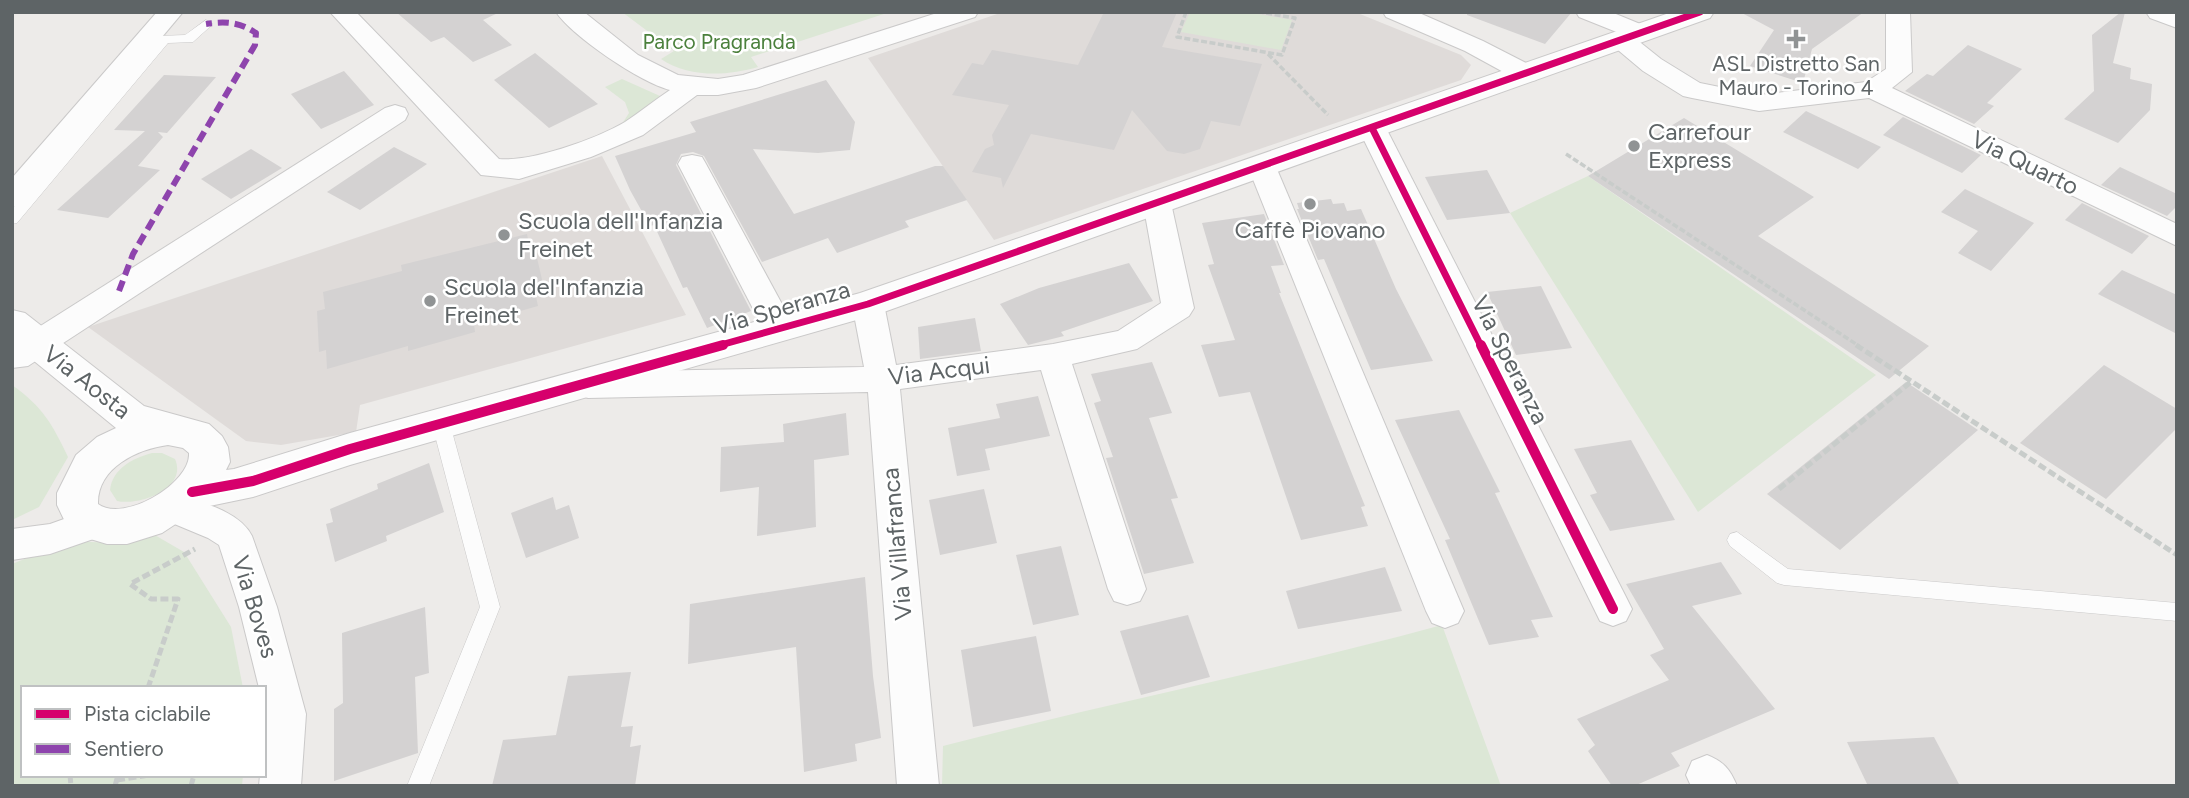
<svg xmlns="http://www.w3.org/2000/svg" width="2189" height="798" font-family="Figtree,sans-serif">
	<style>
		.education { fill: #dfdbd9 }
		.green { fill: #dce7d6 }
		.building { fill: #d4d2d2 }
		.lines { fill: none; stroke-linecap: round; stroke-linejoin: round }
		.service-casing { stroke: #cac9c9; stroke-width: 1 }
		.minor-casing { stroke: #cac9c9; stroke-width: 2 }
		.tertiary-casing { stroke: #cac9c9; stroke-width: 2 }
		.path-far1 { stroke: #c8ccca; stroke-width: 3.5; stroke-dasharray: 6 2.5; stroke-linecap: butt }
		.path { stroke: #c8ccca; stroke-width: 5; stroke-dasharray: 8 3.5; stroke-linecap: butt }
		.service { fill: #fcfcfc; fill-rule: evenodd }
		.minor { fill: #fcfcfc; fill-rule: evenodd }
		.tertiary { fill: #fcfcfc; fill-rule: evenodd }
		.quiet { stroke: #8e44ad; stroke-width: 6; stroke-dasharray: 11 6; stroke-linecap: butt }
		.cycleway-far1-casing { stroke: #fff; stroke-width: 10 }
		.cycleway-casing { stroke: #fff; stroke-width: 14 }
		.cycleway-far1 { stroke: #d6006c; stroke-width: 7 }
		.cycleway { stroke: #d6006c; stroke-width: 10 }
		.poi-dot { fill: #909394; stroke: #fff; stroke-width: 2.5 }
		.labels { text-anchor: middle; stroke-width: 5; stroke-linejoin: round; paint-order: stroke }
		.far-park-label { font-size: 21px; fill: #4b803c; stroke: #fff }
		.far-poi-label { font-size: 21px; fill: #5e6466; stroke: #fff }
		.poi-label { font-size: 24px; fill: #5e6466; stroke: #fff; text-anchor: start }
		.street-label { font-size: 24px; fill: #5e6466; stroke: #fff }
	</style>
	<rect width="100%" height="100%" fill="#edebe9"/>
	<g class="education">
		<polygon points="1003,12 1355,12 1461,55 1471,65 1461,80 994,240 868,58"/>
		<polygon points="602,156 686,315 360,405 356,432 281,445 246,441 88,327"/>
	</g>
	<g class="green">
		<path d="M 622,12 L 890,12 L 751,57 L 758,67 C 727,76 689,78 661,59 L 674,51 Z"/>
		<polygon points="1190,12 1247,12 1292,20 1281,50 1181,32"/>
		<polygon points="622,79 660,96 653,104 620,127 629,113 625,102 605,87"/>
		<polygon points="1588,176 1876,375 1698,512 1510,213"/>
		<path d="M 12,385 C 43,407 52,424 68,457 L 39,507 L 12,520 Z"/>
		<path d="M 152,453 L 162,453 L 175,459 C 188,489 139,506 117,501 L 110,490 C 112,469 133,458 152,453 Z"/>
		<polygon points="153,534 184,552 231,627 243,688 23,688 23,775 243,775 242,786 12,786 12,564 69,541 114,543"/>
		<path d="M 1442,625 L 1501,786 L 942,786 L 943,746 C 1109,703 1277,670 1442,625 Z"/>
	</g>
	<g class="building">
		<polygon points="396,12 500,12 483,20 512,45 473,62 444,37 431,42"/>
		<polygon points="1104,12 1177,12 1162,47 1262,64 1240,126 1211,121 1200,149 1184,154 1167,151 1132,110 1114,150 1031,134 1003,188 1001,178 972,172 985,149 994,145 992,135 1009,105 952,95 972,63 983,65 992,50 1078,65"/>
		<polygon points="1467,12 1572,12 1545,44 1467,15"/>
		<polygon points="1740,12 1864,12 1812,49 1803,83 1750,66 1774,30"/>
		<polygon points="2121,12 2125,12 2113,63 2131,68 2130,79 2152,84 2150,110 2118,143 2064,119 2094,91 2092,35"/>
		<polygon points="1968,45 2022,69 1987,103 1994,106 1974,124 1905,91 1927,74 1933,76"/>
		<polygon points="535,53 598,104 549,128 494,80"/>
		<polygon points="344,71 374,105 321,129 291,94"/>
		<polygon points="164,75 216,77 167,133 158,132 163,137 138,166 160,170 108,218 57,210 145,131 114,130"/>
		<polygon points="826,80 855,122 850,150 818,153 753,149 794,214 935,166 943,166 967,200 905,221 909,227 837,253 828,238 762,262 704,156 693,152 681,154 676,165 751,311 707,328 687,287 683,288 654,225 650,226 630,190 615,156 696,132 690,122"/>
		<polygon points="1806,111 1881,147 1858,169 1783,132"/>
		<polygon points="1903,117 1981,155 1962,173 1883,135"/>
		<polygon points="1684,118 1814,197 1758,236 1929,346 1889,379 1588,176"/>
		<polygon points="394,147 427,164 360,210 327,192"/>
		<polygon points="251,149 282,168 231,199 201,179"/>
		<polygon points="2120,167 2177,194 2177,206 2167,216 2101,185"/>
		<polygon points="1487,170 1510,213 1447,220 1425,177"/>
		<polygon points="1965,189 2034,223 1991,271 1958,253 1978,231 1941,212"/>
		<polygon points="1331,199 1333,204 1344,203 1347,211 1361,209 1396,289 1433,361 1371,370 1324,259 1318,260 1297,209 1299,209 1297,203"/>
		<polygon points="2082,203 2149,236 2132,254 2065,220"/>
		<polygon points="1264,214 1284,265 1271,266 1281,293 1279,293 1365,506 1361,507 1368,526 1301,540 1250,392 1219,397 1201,345 1235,340 1208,265 1214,264 1202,223"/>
		<polygon points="527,234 530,250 535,249 543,284 534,287 538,306 474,324 475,332 408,351 408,346 327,369 326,350 319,352 317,311 325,309 323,292 402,271 401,265"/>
		<polygon points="1129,263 1153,301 1061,332 1064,336 1028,345 1000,304 1039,288"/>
		<polygon points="2122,270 2177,295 2177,334 2098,294"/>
		<polygon points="1541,286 1572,348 1516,355 1487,292"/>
		<polygon points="975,318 981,351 920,359 918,327"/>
		<polygon points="1152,362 1172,413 1149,418 1178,498 1171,499 1194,563 1144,574 1106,458 1113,457 1094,403 1101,401 1091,374"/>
		<polygon points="2104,365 2177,409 2177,428 2106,499 2020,443"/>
		<polygon points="1906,382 1978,430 1840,550 1767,494"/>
		<polygon points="1038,396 1050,436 985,449 990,470 957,476 948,428 1000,418 996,404"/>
		<polygon points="1459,410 1500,492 1495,493 1553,617 1531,620 1539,637 1489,645 1445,540 1450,539 1395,420"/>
		<polygon points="846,413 849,455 814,460 816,527 757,536 759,487 720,492 721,447 784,442 783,424"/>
		<polygon points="1631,440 1675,520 1610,531 1590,495 1597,493 1574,449"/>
		<polygon points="429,463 444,512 386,536 387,541 335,562 326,524 333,522 330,509 378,489 377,484"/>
		<polygon points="984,489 997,543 940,555 929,500"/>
		<polygon points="553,497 556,510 569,505 579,538 526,558 511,513"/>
		<polygon points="1061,546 1079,615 1033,625 1016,555"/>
		<polygon points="1721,562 1742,594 1692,606 1775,709 1671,753 1680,766 1634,786 1612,786 1588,751 1595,745 1577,719 1669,680 1650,655 1664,649 1626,584"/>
		<polygon points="1385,567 1402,611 1298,629 1286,591"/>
		<polygon points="865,577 873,676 881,738 855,744 857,761 804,772 796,647 688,664 690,604"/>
		<polygon points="425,607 429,673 415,677 418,753 334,781 334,709 343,703 342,633"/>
		<polygon points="1188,615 1210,677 1141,695 1120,631"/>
		<polygon points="1036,636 1051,711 973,727 961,650"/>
		<polygon points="631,672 621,727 633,726 630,747 641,745 635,786 492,786 503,740 556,735 568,676"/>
		<polygon points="1934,737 1960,786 1868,786 1847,742"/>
	</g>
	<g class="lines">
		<g class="service-casing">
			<g id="service">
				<polygon points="206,20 213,24 193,42 168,43 17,223 12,224 12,209 159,36 185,35"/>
				<polygon points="441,417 447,419 450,424 500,607 429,786 407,786 480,607 432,424 435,419"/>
				<polygon points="1737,532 1788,569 2177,603 2177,621 1784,585 1777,583 1730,546 1727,540 1730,534"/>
			</g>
		</g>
		<g class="minor-casing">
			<g id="minor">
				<polygon points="157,12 183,12 22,204 12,207 12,178"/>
				<path d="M 330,12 L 356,12 L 499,159 C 532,162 596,139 625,122 C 640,112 655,100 670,90 C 640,82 573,37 556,12 L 584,12 L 638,55 L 678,75 L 718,79 L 743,75 L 940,12 L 978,12 L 975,17 L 756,88 L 718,95 L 697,95 L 643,135 L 591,157 L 519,179 L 481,175 Z"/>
				<polygon points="1383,12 1417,12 1483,41 1536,68 1540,74 1536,80 1527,82 1518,80 1465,51 1386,17"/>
				<polygon points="1576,12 1611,12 1650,28 1654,33 1650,38 1636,39 1661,59 1700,83 1759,95 1866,82 1886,69 1886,12 1910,12 1912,72 1892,88 2177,224 2177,246 1869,98 1759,111 1692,98 1683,96 1643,71 1612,45 1608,40 1612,35 1619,33 1579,17"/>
				<polygon points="395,105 405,108 408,114 405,120 28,366 12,368 12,344 385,108"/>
				<polygon points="1372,119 1382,122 1386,128 1626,597 1632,609 1626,621 1613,626 1600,621 1358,128 1362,122"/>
				<polygon points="692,155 702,157 706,164 795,328 790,336 779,340 768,336 763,328 678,164 682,157"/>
				<polygon points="1262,158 1272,160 1276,167 1464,611 1458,623 1445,628 1432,623 1426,611 1248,167 1252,160"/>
				<polygon points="1157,193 1167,196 1171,203 1194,308 1189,316 1137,349 1072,364 1146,589 1140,601 1127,605 1114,601 1108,589 1041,370 900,389 939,786 897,786 868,392 588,398 576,394 572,385 576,376 588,372 864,367 852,304 857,296 868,293 879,296 884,304 896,365 1053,344 1118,331 1161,303 1143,203 1147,196"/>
				<path d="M 173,493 C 199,502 239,510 252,536 L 277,607 L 306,714 L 301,786 L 259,786 L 260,775 L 264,775 L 264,688 L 259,688 L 239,607 L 219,545 L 208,538 L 160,518 L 155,508 L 160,498 Z"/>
				<polygon points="92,509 105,513 110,524 105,535 50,554 12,560 12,529 50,524"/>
				<path d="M 1707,755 C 1724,762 1730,769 1737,786 L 1691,786 L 1686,775 L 1692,761 Z"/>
			</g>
		</g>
		<g class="tertiary-casing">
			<g id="tertiary">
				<path d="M 1672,12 L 1714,12 L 1710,18 L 881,313 L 350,465 L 253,497 L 200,508 L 162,533 L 127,544 L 107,544 L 77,535 L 68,528 L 57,505 L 57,493 L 76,455 L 97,437 L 116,428 L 12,343 L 12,310 L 25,313 L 144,406 L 209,424 L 222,436 L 228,447 L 230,462 L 226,470 L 234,469 L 350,433 L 860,293 ZM 168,445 L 183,448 L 189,453 C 191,484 123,523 98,504 C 97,468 137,449 168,445 Z"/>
				<polygon points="2146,12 2177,12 2177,28 2150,18"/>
			</g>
		</g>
		<g class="path-far1">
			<polyline points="1186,12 1177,37 1282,55 1295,18 1260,12"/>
			<polyline points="1268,54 1328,115"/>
			<polyline points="1566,154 1859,346"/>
		</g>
		<g class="path">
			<polyline points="1856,345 2177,555"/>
			<polyline points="1779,489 1912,381"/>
			<polyline points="148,688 178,599 151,599 130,584 195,549"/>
			<polyline points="70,775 71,786"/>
			<polyline points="117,780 149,775"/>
			<polyline points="115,786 118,775"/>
			<polyline points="191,786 194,775"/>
		</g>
		<use href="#service" class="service"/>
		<use href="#minor" class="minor"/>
		<use href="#tertiary" class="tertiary"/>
		<path class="quiet" d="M 119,291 L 133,254 L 255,45 L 256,33 C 240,22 225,21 206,24"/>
		<g class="cycleway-far1-casing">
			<g id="cycleway-far1">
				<polyline points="1372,128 1481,346"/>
				<polyline points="717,346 868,304 1700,12"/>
			</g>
		</g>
		<g class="cycleway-casing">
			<g id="cycleway">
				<polyline points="1481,345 1613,609"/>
				<polyline points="192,492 253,481 350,449 723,345"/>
			</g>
		</g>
		<use href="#cycleway-far1" class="cycleway-far1"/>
		<use href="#cycleway" class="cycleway"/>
	</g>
	<g class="poi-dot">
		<path d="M1792.5 28.5h7v7h7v7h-7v7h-7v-7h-7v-7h7z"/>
		<circle cx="1634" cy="146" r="7"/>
		<circle cx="1310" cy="204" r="7"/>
		<circle cx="504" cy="235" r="7"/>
		<circle cx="430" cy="301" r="7"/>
	</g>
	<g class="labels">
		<g class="far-park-label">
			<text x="719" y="49">Parco Pragranda</text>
		</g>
		<g class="far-poi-label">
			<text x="1796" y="71">ASL Distretto San<tspan x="1796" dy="24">Mauro - Torino 4</tspan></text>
		</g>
		<g class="poi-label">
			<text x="1648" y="140">Carrefour<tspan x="1648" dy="28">Express</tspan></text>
			<text x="518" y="229">Scuola dell'Infanzia<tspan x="518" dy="28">Freinet</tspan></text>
			<text x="1310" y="238" text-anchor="middle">Caffè Piovano</text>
			<text x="444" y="295">Scuola del'Infanzia<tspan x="444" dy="28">Freinet</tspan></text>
		</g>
		<g class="street-label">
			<text transform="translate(2025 163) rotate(26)" y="8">Via Quarto</text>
			<text transform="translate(782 308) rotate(-16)" y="8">Via Speranza</text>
			<text transform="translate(1510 360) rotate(63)" y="8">Via Speranza</text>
			<text transform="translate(939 371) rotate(-7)" y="8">Via Acqui</text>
			<text transform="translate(87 382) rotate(38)" y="8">Via Aosta</text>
			<text transform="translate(897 544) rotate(-95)" y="8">Via Villafranca</text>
			<text transform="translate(255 607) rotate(73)" y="8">Via Boves</text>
		</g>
	</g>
	<rect width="2189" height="798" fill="none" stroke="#5e6466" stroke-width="28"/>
	<rect x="21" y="686" width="245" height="91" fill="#ffffff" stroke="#bfc1c2" stroke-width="2"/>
	<rect x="35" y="709" width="35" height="10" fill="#d6006c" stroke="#bfc1c2" stroke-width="2"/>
	<text x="84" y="721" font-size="21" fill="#5e6466">Pista ciclabile</text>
	<rect x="35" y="744" width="35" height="10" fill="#8e44ad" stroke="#bfc1c2" stroke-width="2"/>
	<text x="84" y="756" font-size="21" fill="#5e6466">Sentiero</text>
</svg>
